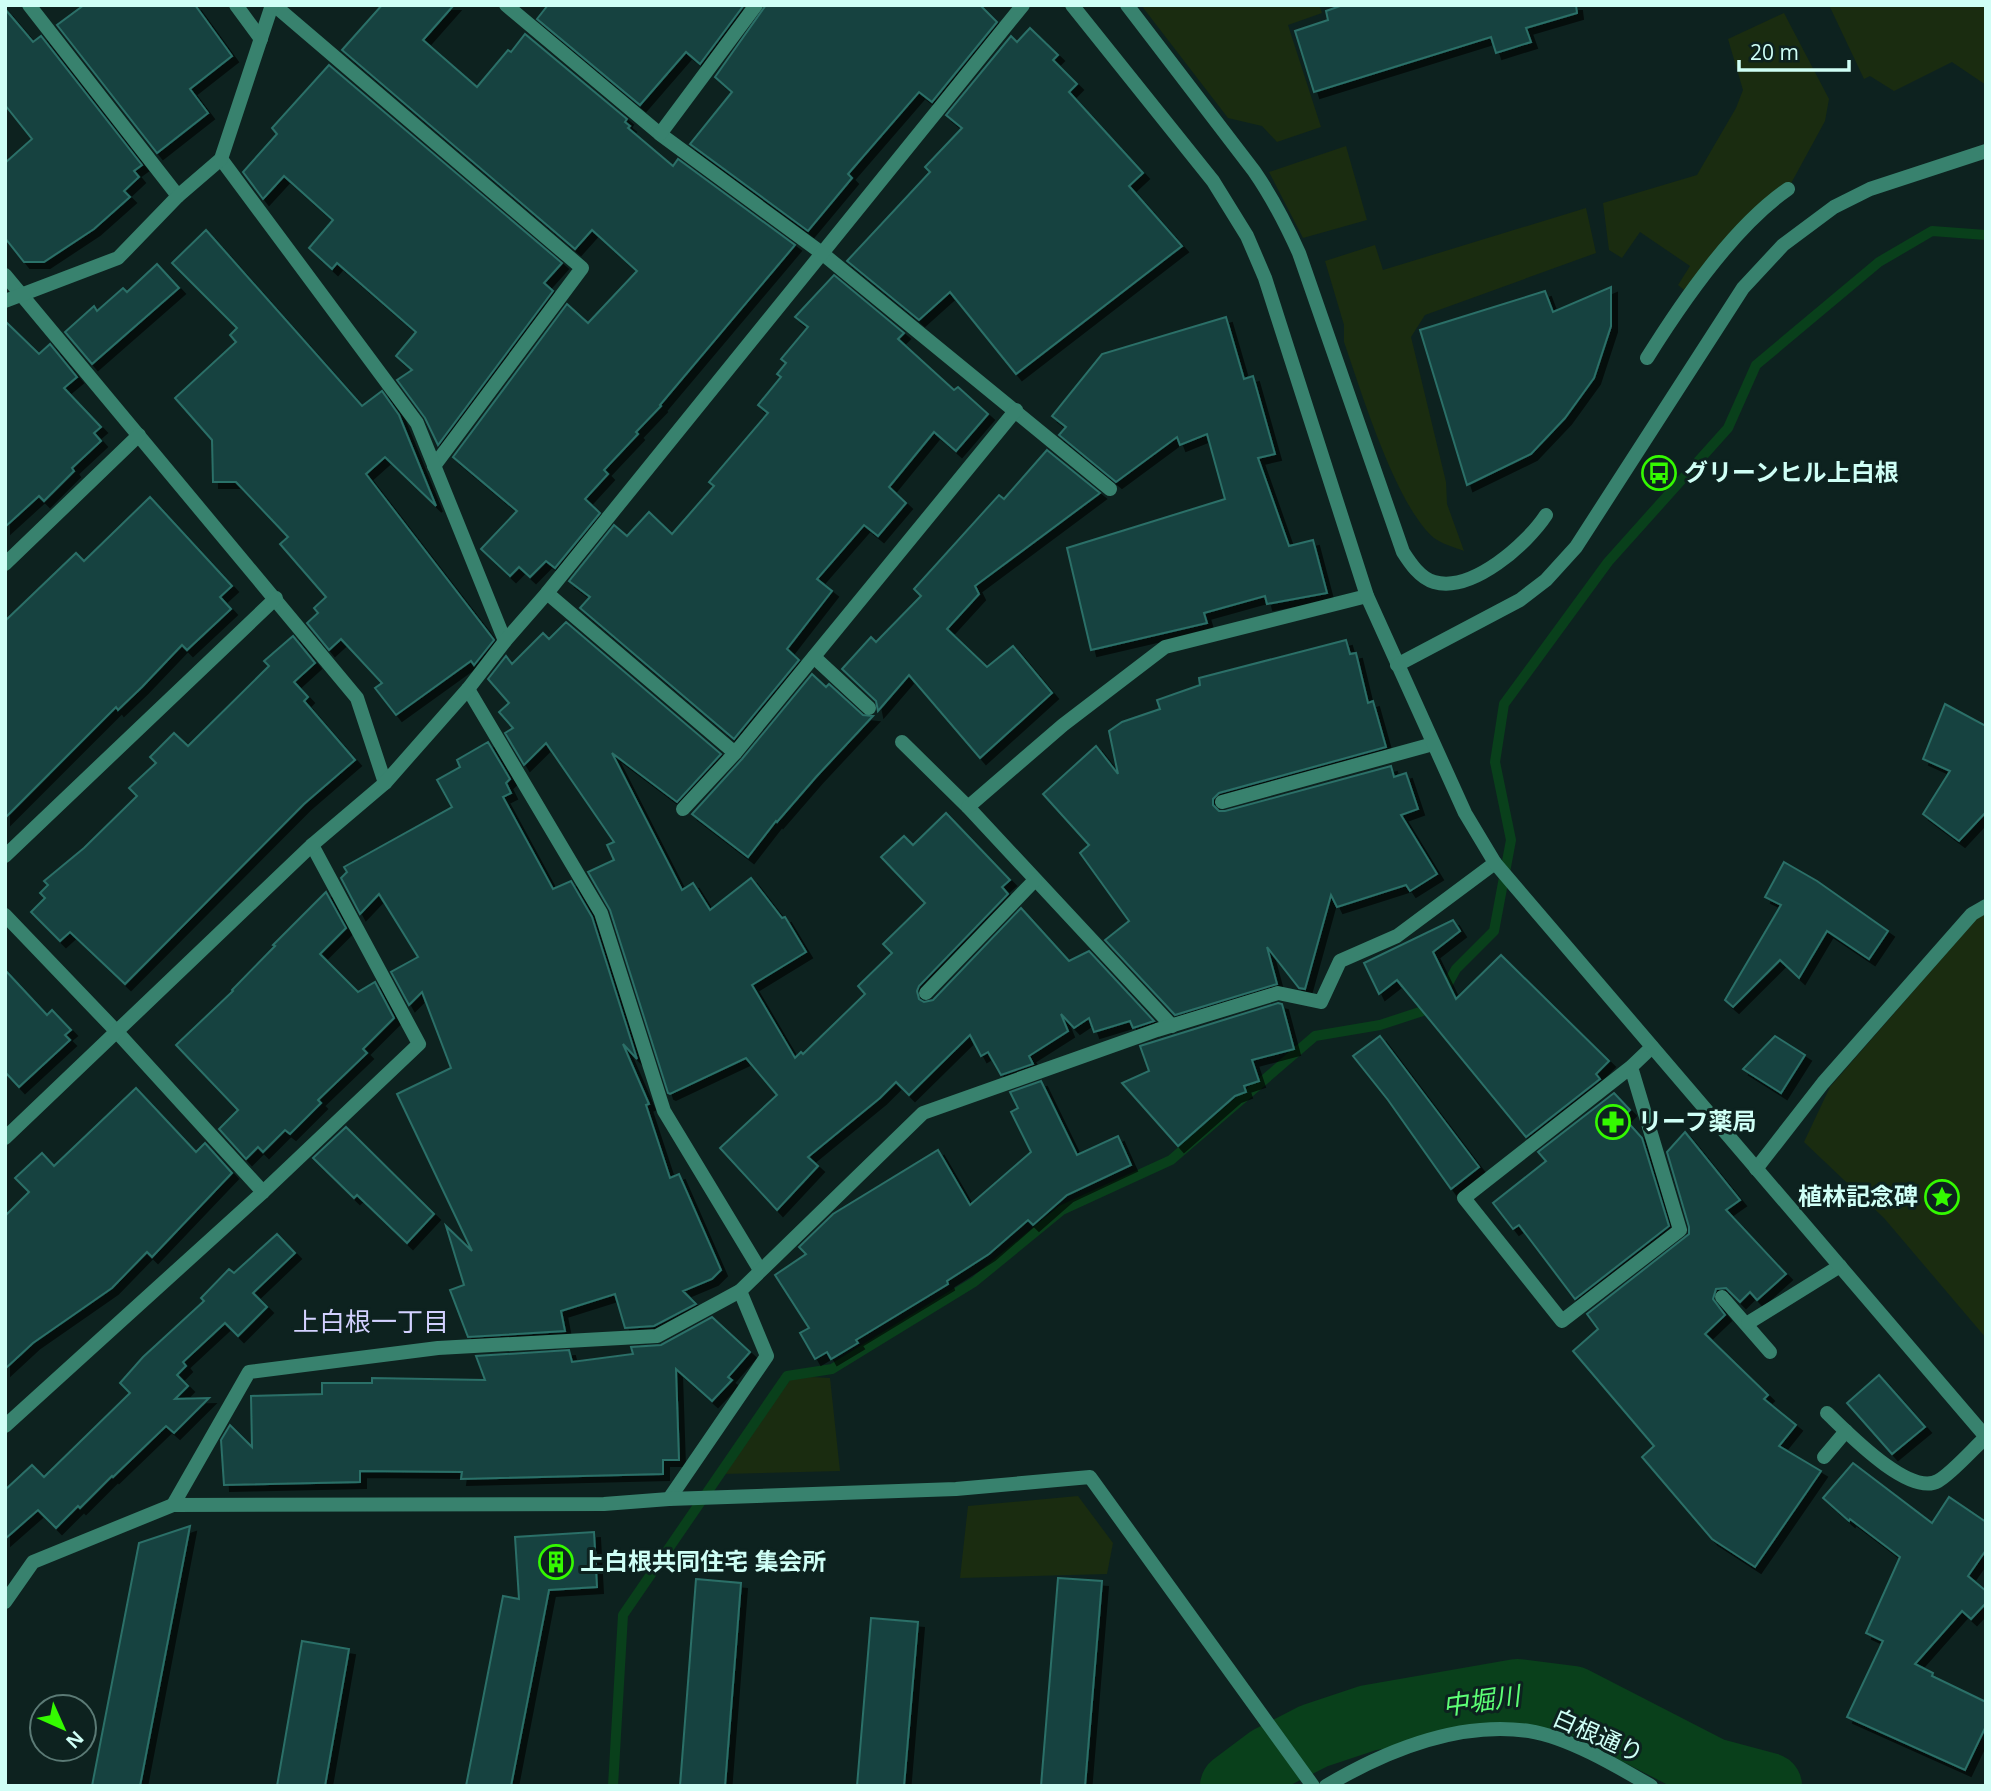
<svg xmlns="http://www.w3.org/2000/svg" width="1991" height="1791" font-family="'Open Sans','Noto Sans JP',sans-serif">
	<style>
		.green { fill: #1a2c10 }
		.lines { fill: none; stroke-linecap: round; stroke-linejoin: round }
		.stream { stroke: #09401b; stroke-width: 10 }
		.river { stroke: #09401b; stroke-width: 66 }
		.building { fill: #19433f; stroke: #2b6f68; stroke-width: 2; filter: url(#shadow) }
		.pedestrian { stroke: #38826e; stroke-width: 14 }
		.minor { stroke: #38826e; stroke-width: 14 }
		.tertiary { stroke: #38826e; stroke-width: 14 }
		.labels { text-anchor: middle; stroke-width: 6; stroke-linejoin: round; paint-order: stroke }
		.poi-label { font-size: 24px; font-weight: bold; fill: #cffff6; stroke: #0d221f; text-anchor: start }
		.street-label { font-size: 24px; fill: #cffff6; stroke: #0d221f }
		.neighbourhood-label { font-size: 26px; fill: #d3d1ff; stroke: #0d221f }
		.water-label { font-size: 26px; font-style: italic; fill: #5dff76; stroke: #0d221f }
	</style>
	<defs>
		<filter id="shadow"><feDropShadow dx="6" dy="6" stdDeviation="0" flood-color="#0009"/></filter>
	</defs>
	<rect width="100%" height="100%" fill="#0d221f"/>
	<g class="green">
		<polygon points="1141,5 1319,5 1322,13 1288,25 1321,127 1277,142 1262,126 1228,118"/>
		<polygon points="1829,5 1986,5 1986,85 1952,62 1894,91 1870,76 1864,79"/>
		<polygon points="1784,13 1829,99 1825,121 1788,189 1689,294 1678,285 1690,266 1640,232 1622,258 1609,250 1603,203 1697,175 1736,108 1743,90 1728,39"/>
		<polygon points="1346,146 1367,220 1303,238 1269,172"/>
		<path d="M 1586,208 L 1596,253 L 1425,315 L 1411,337 L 1446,482 L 1447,504 L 1464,551 C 1454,547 1442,544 1434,538 C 1396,506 1361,391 1344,342 L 1344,325 L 1325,261 L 1375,245 L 1383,270 Z"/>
		<polygon points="1986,914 1986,1338 1884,1218 1804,1142 1830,1087 1977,918"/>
		<polygon points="793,1376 830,1378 840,1471 721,1474"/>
		<polygon points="1078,1496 1113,1543 1107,1574 960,1578 968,1506"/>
	</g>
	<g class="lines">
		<polyline class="stream" points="613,1786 623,1615 787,1376 832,1369 974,1282 1062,1210 1171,1160 1315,1036 1380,1025 1435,1007 1456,969 1494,931 1511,840 1495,762 1504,704 1608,562 1728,428 1756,365 1879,262 1932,231 1986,235"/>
		<polyline class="river" points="1233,1786 1269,1759 1314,1736 1368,1718 1517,1692 1573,1699 1713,1771 1769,1786"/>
	</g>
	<g class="building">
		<polygon points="84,5 195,5 232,56 190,89 208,113 157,153 57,25"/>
		<polygon points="382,5 454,5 423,40 477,87 508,50 511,52 525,34 627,119 625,122 630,126 628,128 673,166 678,159 795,245 660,405 661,406 636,432 638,434 604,470 608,474 585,499 600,513 555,568 546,561 530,577 519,567 510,576 481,549 517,511 453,457 567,304 588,323 637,271 592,230 575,249 342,50"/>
		<polygon points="548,5 744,5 700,64 686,52 640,105 537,19"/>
		<polygon points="766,5 980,5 997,22 932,102 919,92 848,174 852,178 808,231 690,144 732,92 715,77"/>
		<polygon points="1343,5 1576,5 1577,13 1526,28 1531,42 1496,53 1491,37 1314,92 1295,31 1328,20 1326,11"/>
		<polygon points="5,9 33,42 41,36 142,165 134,171 139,177 124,191 130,197 94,229 44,262 24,262 5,238 5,163 32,139 5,105"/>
		<polygon points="1030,28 1058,55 1053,60 1077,84 1069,92 1143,173 1129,186 1182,246 1016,374 950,292 919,320 847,261 930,172 925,167 962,128 946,115 1011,36 1017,42"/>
		<polygon points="329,65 562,263 544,283 553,291 438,445 425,418 397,380 412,370 396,356 416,332 337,263 332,269 309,248 333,220 284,176 263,199 243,172 277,134 272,128"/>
		<polygon points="206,230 362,406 382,391 399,415 436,506 385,457 366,474 494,640 474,665 471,661 396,715 375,688 382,683 341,639 329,650 307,623 318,613 314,608 326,597 280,544 288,537 236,482 213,482 212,440 175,398 236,342 230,335 237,328 172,263"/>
		<polygon points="157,264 179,288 92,364 65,332 94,306 97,311 123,288 127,292"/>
		<polygon points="834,275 904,333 898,339 954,390 958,387 988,414 956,451 934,432 889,487 906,503 878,536 864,525 817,579 832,591 787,649 799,660 734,739 580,608 590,597 569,581 614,525 627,536 649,512 672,534 714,486 709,482 768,413 758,405 781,377 777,374 786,363 781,359 808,327 795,317"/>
		<polygon points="1611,287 1611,326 1594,378 1565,418 1531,454 1467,485 1420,330 1545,291 1553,312"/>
		<polygon points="1226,317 1244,379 1253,376 1275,454 1258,458 1289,546 1313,540 1327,593 1267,604 1265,596 1204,613 1207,623 1091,650 1067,548 1225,499 1207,434 1180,445 1177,437 1116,482 1059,435 1066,427 1052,416 1102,354"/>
		<polygon points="5,321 39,354 50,344 77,377 64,388 101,427 94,433 101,441 72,468 74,471 44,501 39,496 5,527"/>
		<polygon points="1047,450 1100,493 975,586 979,594 947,629 987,667 1013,646 1052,693 980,758 909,675 878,711 876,701 842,669 871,637 876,642 921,596 914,589 999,495 1004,499"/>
		<polygon points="150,497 232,586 220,597 231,609 187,650 182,645 142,687 118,710 116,707 5,818 5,621 76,553 84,561"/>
		<polygon points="566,622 721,754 677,802 612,753 682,890 693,883 710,910 751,878 782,918 785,917 806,952 752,985 795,1058 801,1052 803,1054 865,994 858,986 892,953 883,944 925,903 881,857 904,836 913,845 946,813 1010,880 1002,887 1008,894 919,986 917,991 919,999 924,1002 933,1000 1021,908 1069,961 1089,951 1154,1021 1133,1028 1130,1021 1094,1032 1089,1018 1074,1028 1061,1014 1068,1031 1029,1056 1033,1064 1001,1075 988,1052 981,1056 970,1035 909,1095 896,1082 880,1098 808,1157 818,1166 777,1210 720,1148 777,1095 746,1058 670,1094 668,1093 610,910 588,872 614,860 607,845 614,842 546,743 524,765 505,733 513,728 499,712 509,703 488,679 506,656 512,664 543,633 549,639"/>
		<polygon points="293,636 315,663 294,682 308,697 304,701 355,760 304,804 125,984 70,932 60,941 31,912 45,898 40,893 48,885 44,881 84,848 137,796 129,788 156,763 150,757 174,733 188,746 269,666 264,661"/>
		<polygon points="1346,640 1350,654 1356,653 1368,703 1373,701 1386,747 1219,793 1213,799 1213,805 1219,811 1225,811 1391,766 1394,777 1406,773 1418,809 1401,815 1437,874 1410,891 1406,885 1337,907 1331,895 1305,989 1299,988 1267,947 1277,984 1175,1015 1105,940 1129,921 1080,853 1089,845 1043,794 1096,746 1118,774 1109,731 1122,722 1160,709 1157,700 1200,685 1199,678"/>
		<polygon points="812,674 826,687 829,684 863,715 873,716 816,777 777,822 776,821 748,857 692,814 742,759"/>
		<polygon points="1945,704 1986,726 1986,812 1959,841 1923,814 1950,771 1923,759"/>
		<polygon points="488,742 510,779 506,783 511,793 503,797 553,889 571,881 592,917 637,1059 623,1044 649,1104 646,1105 670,1178 679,1174 721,1270 712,1279 683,1291 696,1304 654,1326 625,1328 615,1294 561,1311 565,1331 468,1337 450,1290 464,1285 446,1226 472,1251 397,1094 451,1068 422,992 409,1005 391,972 418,957 379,894 360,914 341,878 347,872 344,867 452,807 437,780 460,767 457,760"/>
		<polygon points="1784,862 1817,881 1888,931 1869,959 1827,931 1799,978 1780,960 1733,1007 1725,1000 1781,905 1765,897"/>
		<polygon points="326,892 346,928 320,954 358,992 375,982 394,1018 363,1049 367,1053 318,1100 321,1103 290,1134 285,1130 263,1152 258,1147 246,1159 219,1129 238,1110 176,1045 233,991 232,990 275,946 273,945"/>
		<polygon points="1453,920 1460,931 1433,952 1456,999 1501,955 1609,1061 1596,1074 1600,1079 1526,1137 1397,980 1379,994 1364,963"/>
		<polygon points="5,970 47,1015 52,1010 71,1030 65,1035 70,1040 19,1087 5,1072"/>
		<polygon points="1278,1003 1282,1004 1294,1049 1252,1060 1259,1081 1244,1086 1246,1092 1235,1096 1178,1146 1122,1083 1149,1071 1140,1046"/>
		<polygon points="1380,1036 1479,1167 1451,1189 1388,1100 1353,1056"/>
		<polygon points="1775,1036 1805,1055 1781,1093 1743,1069"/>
		<polygon points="1041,1081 1077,1155 1118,1136 1131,1165 1067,1195 1033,1225 1028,1220 989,1254 947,1281 948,1284 856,1340 858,1343 831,1359 827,1352 815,1359 800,1333 809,1328 775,1275 806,1254 799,1247 833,1214 938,1150 970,1205 1031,1152 1011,1112 1018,1108 1010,1092"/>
		<polygon points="136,1088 196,1152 205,1143 232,1173 152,1257 147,1252 112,1288 33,1343 5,1369 5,1216 29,1192 15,1178 42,1153 54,1166"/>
		<polygon points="1614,1093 1630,1110 1623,1117 1642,1138 1669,1226 1575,1299 1519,1225 1513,1229 1493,1203 1546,1161 1538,1152"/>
		<polygon points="346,1127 434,1214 407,1243 357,1195 354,1198 313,1158"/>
		<polygon points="1685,1132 1740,1200 1726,1210 1786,1274 1757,1300 1750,1292 1740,1302 1726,1288 1716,1289 1713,1299 1725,1315 1705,1334 1768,1395 1764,1399 1796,1425 1779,1446 1821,1471 1755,1567 1712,1539 1642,1457 1654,1446 1573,1351 1598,1329 1587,1314 1689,1234 1689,1227 1667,1152"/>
		<polygon points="277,1234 295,1253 253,1293 267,1307 238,1336 225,1323 183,1362 186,1366 177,1375 188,1386 175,1399 209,1398 174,1433 166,1426 113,1477 112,1476 80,1508 78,1506 56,1528 38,1510 5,1539 5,1490 32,1465 44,1477 130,1393 120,1383 143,1357 204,1301 201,1298 229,1269 234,1273"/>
		<polygon points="712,1317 750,1352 728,1377 732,1380 712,1401 676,1369 679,1460 663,1460 663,1474 461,1479 462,1472 360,1471 360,1482 224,1485 221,1440 230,1425 252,1447 251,1396 322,1394 322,1383 372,1383 372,1378 485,1380 476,1356 569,1350 572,1362 633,1354 631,1347 661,1345"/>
		<polygon points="1879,1375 1925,1427 1892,1454 1847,1403"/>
		<polygon points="1853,1463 1932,1523 1949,1497 1986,1522 1986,1550 1968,1576 1986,1591 1986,1603 1971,1619 1962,1611 1915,1664 1933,1673 1932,1676 1986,1702 1986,1726 1965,1770 1847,1717 1883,1641 1866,1633 1900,1557 1850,1519 1849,1521 1823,1498"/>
		<polygon points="190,1526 140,1786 92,1786 139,1543"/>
		<polygon points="594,1532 597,1587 549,1590 511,1786 466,1786 503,1596 519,1599 515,1537"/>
		<polygon points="1058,1578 1102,1581 1085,1786 1041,1786"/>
		<polygon points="696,1579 741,1583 725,1786 680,1786"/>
		<polygon points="871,1618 918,1622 904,1786 857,1786"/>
		<polygon points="302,1641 349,1649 325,1786 277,1786"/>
	</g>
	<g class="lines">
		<g class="pedestrian">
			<path d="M 1127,5 L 1254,171 C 1272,197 1286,224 1299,253 L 1403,552 C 1410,563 1420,578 1434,582 C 1472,593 1527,544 1546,515"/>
			<path d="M 1647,358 C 1682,302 1733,227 1788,189"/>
		</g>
		<g class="minor">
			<polyline points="29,5 178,196"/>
			<polyline points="236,5 261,39"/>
			<polyline points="274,5 582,268 434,466"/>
			<polyline points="506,5 660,134 823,254 1110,489"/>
			<polyline points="660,134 756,5"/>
			<polyline points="221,159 417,423 505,641"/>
			<polyline points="5,275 357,698 385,783"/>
			<polyline points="5,301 118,258 178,196 221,159 272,5"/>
			<polyline points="5,564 139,435"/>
			<polyline points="547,593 735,753"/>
			<polyline points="814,657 869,708"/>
			<polyline points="468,689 601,913 664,1111 760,1270"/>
			<polyline points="902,742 968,807 1172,1026"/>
			<polyline points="1222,802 1433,744"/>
			<polyline points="968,807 1063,725 1165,647 1367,596"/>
			<polyline points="683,809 735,753 1016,410"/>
			<polyline points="5,856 276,598"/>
			<polyline points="5,915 117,1032 263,1192"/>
			<polyline points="926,993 1035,880"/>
			<polyline points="1631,1067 1680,1230 1562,1321 1464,1198 1631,1067 1652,1047"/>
			<polyline points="1756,1169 1823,1083 1972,914 1986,906"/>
			<polyline points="1722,1297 1770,1352"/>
			<polyline points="1748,1323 1840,1266"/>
			<path d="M 1827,1413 C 1847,1432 1909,1497 1938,1481 C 1951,1474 1973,1449 1986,1437"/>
			<polyline points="5,1426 263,1192 419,1044 312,845"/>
			<polyline points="1824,1457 1846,1431"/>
			<polyline points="669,1499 767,1356 740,1291"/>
			<polyline points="173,1505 249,1372 438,1348 657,1336 740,1291 923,1113 1157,1030 1278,993 1321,1002 1340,961 1397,936 1495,863"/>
			<polyline points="5,1602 33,1562 173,1505 604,1504 669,1499 956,1489 1090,1477 1313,1786"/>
		</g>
		<g class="tertiary">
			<polyline points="1072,5 1213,181 1247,236 1265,278 1367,596 1465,813 1495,863 1986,1437"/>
			<polyline points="1397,665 1520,600 1546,580 1576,547 1743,288 1783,245 1834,207 1870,189 1986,151"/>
			<polyline points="5,1138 312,845 385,783 468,689 505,641 547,593 1023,5"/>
			<path d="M 1326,1786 C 1385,1751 1459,1721 1529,1731 C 1568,1737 1617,1766 1651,1786"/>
		</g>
	</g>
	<defs>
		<g id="bus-ring" transform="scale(1.75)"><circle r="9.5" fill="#0d221f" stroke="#34fa00" stroke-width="1.5"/><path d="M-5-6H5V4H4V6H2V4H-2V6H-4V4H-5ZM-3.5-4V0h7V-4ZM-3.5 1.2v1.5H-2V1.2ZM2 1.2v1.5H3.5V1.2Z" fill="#34fa00"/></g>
		<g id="pharmacy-ring" transform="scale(1.75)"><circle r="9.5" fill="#0d221f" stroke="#34fa00" stroke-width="1.5"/><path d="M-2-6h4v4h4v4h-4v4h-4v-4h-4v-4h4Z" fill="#34fa00"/></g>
		<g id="sight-ring" transform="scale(1.75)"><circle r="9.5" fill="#0d221f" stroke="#34fa00" stroke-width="1.5"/><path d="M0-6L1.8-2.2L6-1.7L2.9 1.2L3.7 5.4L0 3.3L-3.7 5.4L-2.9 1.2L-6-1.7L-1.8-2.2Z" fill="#34fa00"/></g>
		<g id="building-ring" transform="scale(1.75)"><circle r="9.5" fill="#0d221f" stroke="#34fa00" stroke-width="1.5"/><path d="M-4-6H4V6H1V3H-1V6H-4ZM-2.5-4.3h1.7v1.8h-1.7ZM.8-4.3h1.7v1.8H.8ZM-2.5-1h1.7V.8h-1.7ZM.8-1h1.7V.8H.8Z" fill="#34fa00"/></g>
	</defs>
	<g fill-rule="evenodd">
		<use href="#bus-ring" x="1659" y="473"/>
		<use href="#pharmacy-ring" x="1613" y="1122"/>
		<use href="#sight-ring" x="1942" y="1197"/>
		<use href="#building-ring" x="556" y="1562"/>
	</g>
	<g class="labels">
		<g class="poi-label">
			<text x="1684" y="481">グリーンヒル上白根</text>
			<text x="1638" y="1130">リーフ薬局</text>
			<text x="1918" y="1205" text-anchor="end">植林記念碑</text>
			<text x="580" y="1570">上白根共同住宅 集会所</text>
		</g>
		<g class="street-label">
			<text transform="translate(1598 1736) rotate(24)" y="8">白根通り</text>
		</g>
		<g class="neighbourhood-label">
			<text x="371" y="1331">上白根一丁目</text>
		</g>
		<g class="water-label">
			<text transform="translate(1481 1701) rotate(-8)" y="9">中堀川</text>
		</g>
	</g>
	<rect width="1991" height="1791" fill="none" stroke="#cffff6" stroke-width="14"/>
	<g transform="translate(63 1728) rotate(135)"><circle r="33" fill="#0d221f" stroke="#5b7a75" stroke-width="2"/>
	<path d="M0-5L12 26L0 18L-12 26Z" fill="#34fa00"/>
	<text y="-10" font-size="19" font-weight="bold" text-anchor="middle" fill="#cffff6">N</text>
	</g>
	<path d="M1739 60v10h110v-10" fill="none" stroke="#cffff6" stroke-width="3.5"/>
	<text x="1750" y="60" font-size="21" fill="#cffff6" stroke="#0d221f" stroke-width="5" paint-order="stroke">20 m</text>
</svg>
